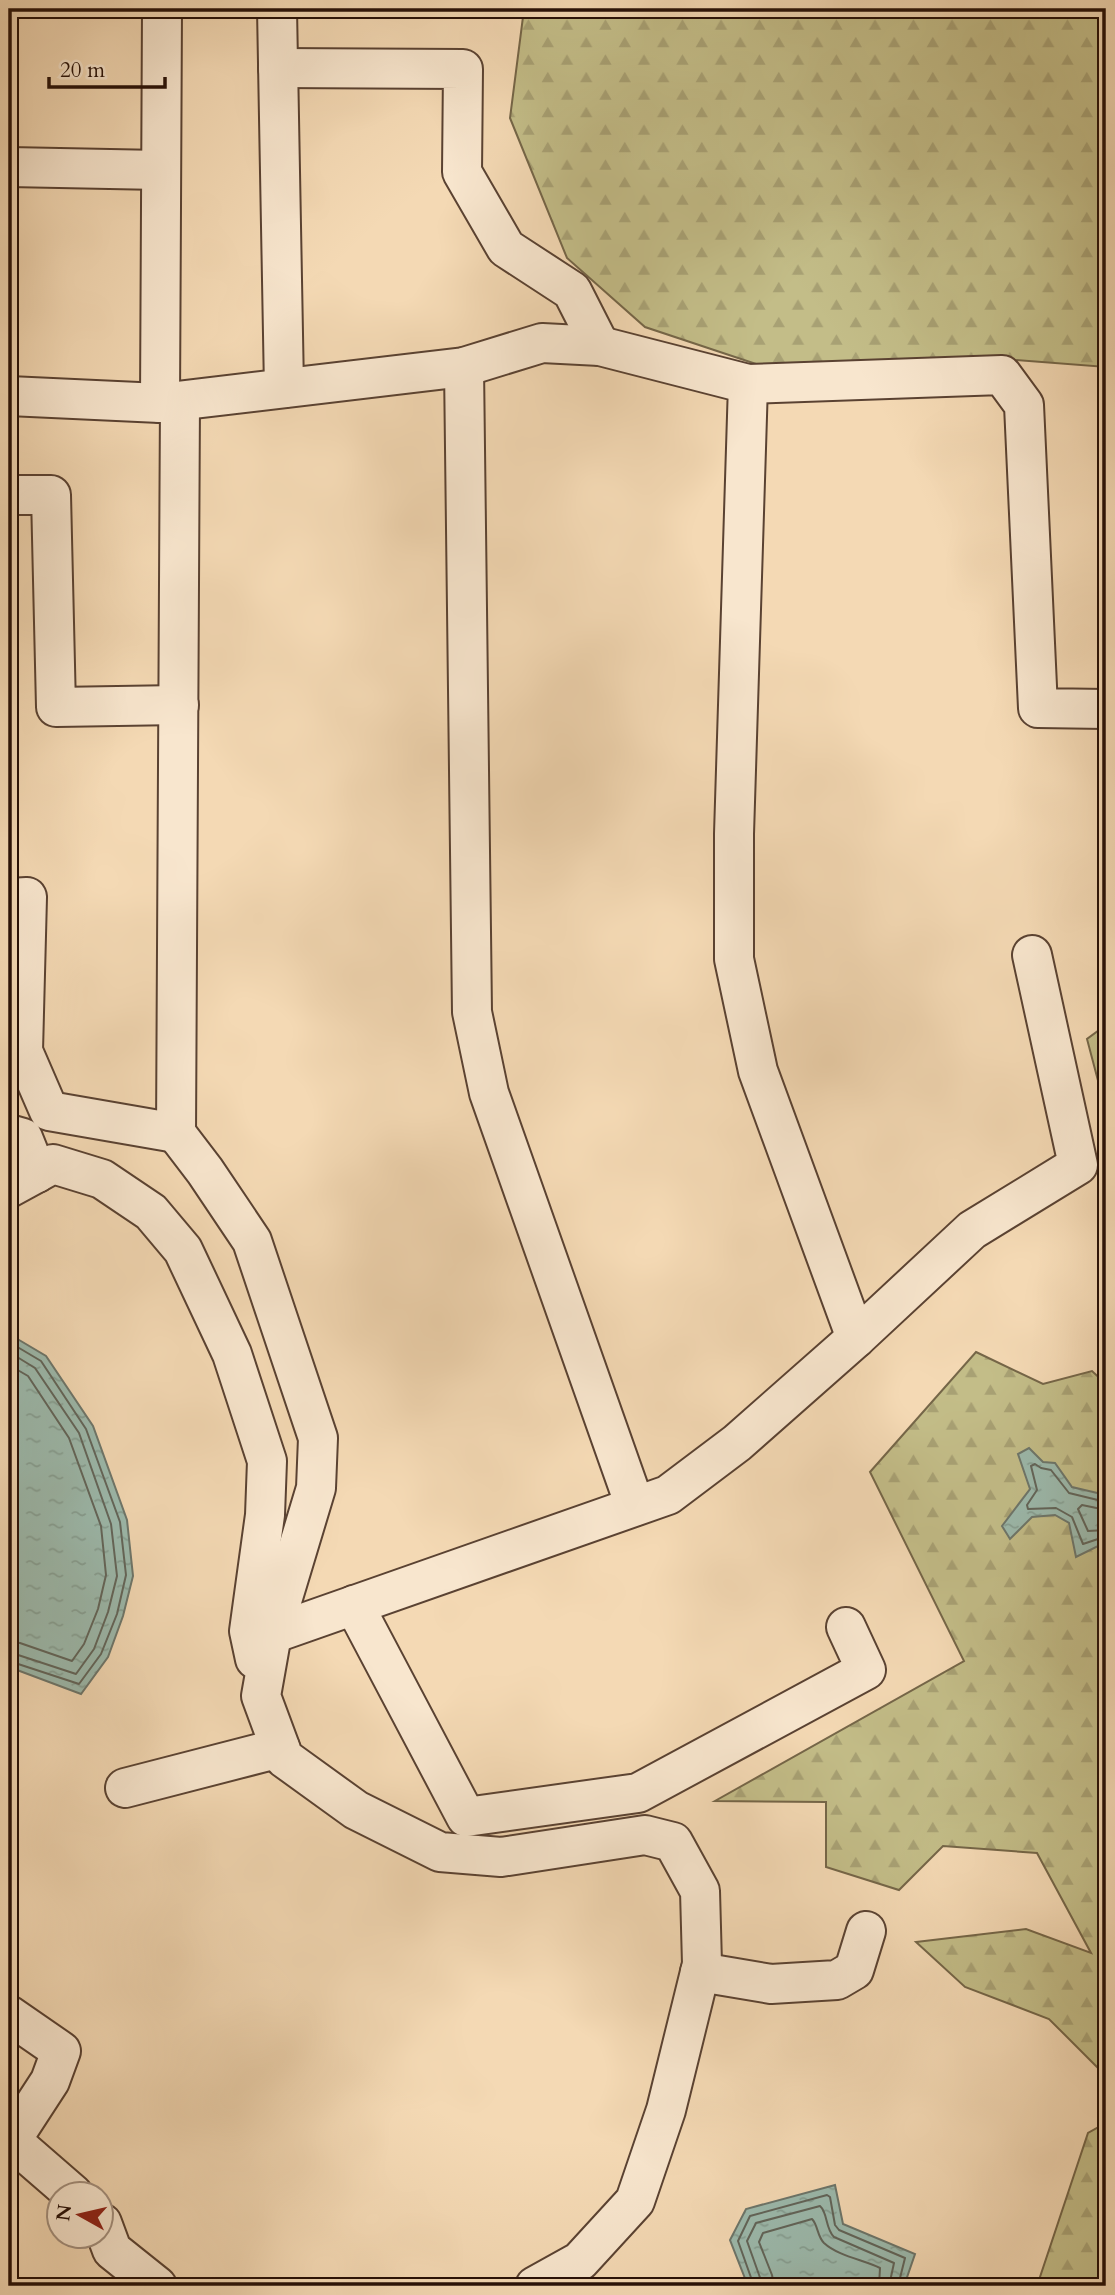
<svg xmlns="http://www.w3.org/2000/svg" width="1115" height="2295" font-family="Cardo,serif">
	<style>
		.forest { fill: url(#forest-firs); stroke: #756648; stroke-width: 2 }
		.water { fill: url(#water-ripples); stroke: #6d766b; stroke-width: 2 }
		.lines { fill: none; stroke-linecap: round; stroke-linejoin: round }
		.shore { stroke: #62655a; stroke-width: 2 }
		.minor-casing { stroke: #5a4232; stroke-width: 42 }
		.minor { stroke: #f8e6ce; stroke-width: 38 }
	</style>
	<defs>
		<pattern id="forest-firs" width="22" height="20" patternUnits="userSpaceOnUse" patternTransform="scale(1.75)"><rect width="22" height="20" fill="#c3bd88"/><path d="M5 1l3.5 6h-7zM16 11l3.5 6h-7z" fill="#a8a174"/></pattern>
		<pattern id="water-ripples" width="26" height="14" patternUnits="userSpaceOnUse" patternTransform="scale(1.75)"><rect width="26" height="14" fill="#9cbaad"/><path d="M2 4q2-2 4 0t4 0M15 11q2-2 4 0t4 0" fill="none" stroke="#869f93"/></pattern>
	</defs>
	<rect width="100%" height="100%" fill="#f4d9b4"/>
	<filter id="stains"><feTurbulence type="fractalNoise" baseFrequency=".00286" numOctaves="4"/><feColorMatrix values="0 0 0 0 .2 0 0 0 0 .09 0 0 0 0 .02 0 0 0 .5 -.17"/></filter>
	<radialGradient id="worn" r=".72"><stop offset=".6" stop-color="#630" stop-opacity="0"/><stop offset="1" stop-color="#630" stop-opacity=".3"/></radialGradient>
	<g class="forest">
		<polygon points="524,9 1106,9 1106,367 1002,359 762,366 645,327 567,258 510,118"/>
		<polygon points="1106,1025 1106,1111 1087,1039"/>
		<polygon points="976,1352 1043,1384 1092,1371 1106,1384 1106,2076 1049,2019 965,1987 916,1942 1026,1929 1091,1953 1037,1853 943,1846 899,1890 826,1867 826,1802 715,1801 964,1661 870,1472"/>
		<polygon points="1106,2123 1106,2286 1037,2286 1088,2133"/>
	</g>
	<g class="water">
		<polygon points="9,1334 46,1356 93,1426 127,1520 133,1576 123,1616 108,1657 81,1694 9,1667"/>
		<polygon points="1029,1448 1043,1462 1055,1463 1072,1487 1106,1495 1106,1546 1100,1545 1076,1557 1069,1523 1055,1515 1032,1517 1010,1539 1002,1526 1030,1489 1018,1454"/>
		<polygon points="835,2185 843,2224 915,2254 904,2286 748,2286 730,2240 746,2209"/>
	</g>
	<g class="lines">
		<g class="shore">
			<polyline points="9,1342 41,1361 86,1429 120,1522 126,1575 117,1614 101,1654 79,1684 9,1661"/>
			<polyline points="9,1352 35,1368 79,1433 111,1524 117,1576 108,1612 94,1649 76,1674 9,1652"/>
			<polyline points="9,1365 28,1376 69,1438 101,1526 106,1575 98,1609 84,1644 72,1661 20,1643 9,1642"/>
			<polyline points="1106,1502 1069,1493 1051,1470 1041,1468 1035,1464 1031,1466 1037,1490 1027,1505 1028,1509 1056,1508 1072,1517 1083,1544 1098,1539 1106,1539"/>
			<polyline points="1106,1510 1082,1505 1078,1509 1088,1531 1106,1530"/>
			<polyline points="754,2286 738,2241 750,2216 827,2195 830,2197 835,2225 839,2230 905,2258 898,2286"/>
			<path d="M 763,2286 L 747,2241 L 756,2223 L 820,2206 C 828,2213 825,2228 834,2237 L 894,2263 L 889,2286"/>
			<path d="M 774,2286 L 772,2275 L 759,2242 L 763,2233 L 812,2219 C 818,2225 817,2236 824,2243 C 838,2256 864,2260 880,2268 L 879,2286"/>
		</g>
		<g class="minor-casing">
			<g id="minor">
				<polyline points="277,9 284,388"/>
				<polyline points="278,68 463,69 462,172 506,248 572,291 600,346"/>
				<polyline points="9,167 160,170"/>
				<polyline points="464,367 472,1012 489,1093 635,1506"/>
				<polyline points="748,384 1002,375 1024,405 1038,708 1106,709"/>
				<polyline points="9,396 160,403 464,367 542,343 600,346 748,384 734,834 734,959 758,1071 856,1338"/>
				<polyline points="180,401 176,1133 205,1171 252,1241 318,1438 316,1488 272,1634 261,1696 284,1758 356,1810 440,1852 501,1857 645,1835 673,1842 700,1891 702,1964 666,2110 635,2201 580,2261 535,2286"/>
				<polyline points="160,403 162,9"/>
				<polyline points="9,495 51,495 56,707 179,705"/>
				<polyline points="9,898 27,897 23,1051 49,1111 176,1133"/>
				<polyline points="9,1134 23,1138 37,1173"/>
				<polyline points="9,1188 53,1164 102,1179 151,1212 183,1250 232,1354 267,1461 265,1515 249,1631 255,1659"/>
				<polyline points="354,1605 466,1817 638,1793 866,1670 846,1627"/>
				<polyline points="272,1634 668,1495 737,1443 856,1338 972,1230 1078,1165 1032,955"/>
				<polyline points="125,1788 280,1748"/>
				<polyline points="700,1972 771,1984 837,1980 854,1970 866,1931"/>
				<polyline points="9,2015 61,2051 50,2081 9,2144"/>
				<polyline points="12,2141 73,2194"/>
				<polyline points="102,2223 112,2250 157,2286"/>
			</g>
		</g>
		<use href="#minor" class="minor"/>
	</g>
	<rect width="1115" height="2295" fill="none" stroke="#f4d9b4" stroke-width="35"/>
	<rect x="10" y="10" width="1094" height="2274" fill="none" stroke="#271007" stroke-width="3.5"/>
	<rect x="18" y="18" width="1080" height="2260" fill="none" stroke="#271007" stroke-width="2"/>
	<g transform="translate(80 2215) rotate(278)"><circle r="33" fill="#f8e6ce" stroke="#a4907e" stroke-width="2"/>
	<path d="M0-5L12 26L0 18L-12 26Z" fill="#8f2418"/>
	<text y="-10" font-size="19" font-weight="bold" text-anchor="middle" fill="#271007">N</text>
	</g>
	<path d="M49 77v10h116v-10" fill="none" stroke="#271007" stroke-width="3.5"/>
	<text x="60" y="77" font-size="21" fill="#271007" stroke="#f8e6ce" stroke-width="5" paint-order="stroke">20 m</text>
	<rect width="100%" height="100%" filter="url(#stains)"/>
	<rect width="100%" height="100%" fill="url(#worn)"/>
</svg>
